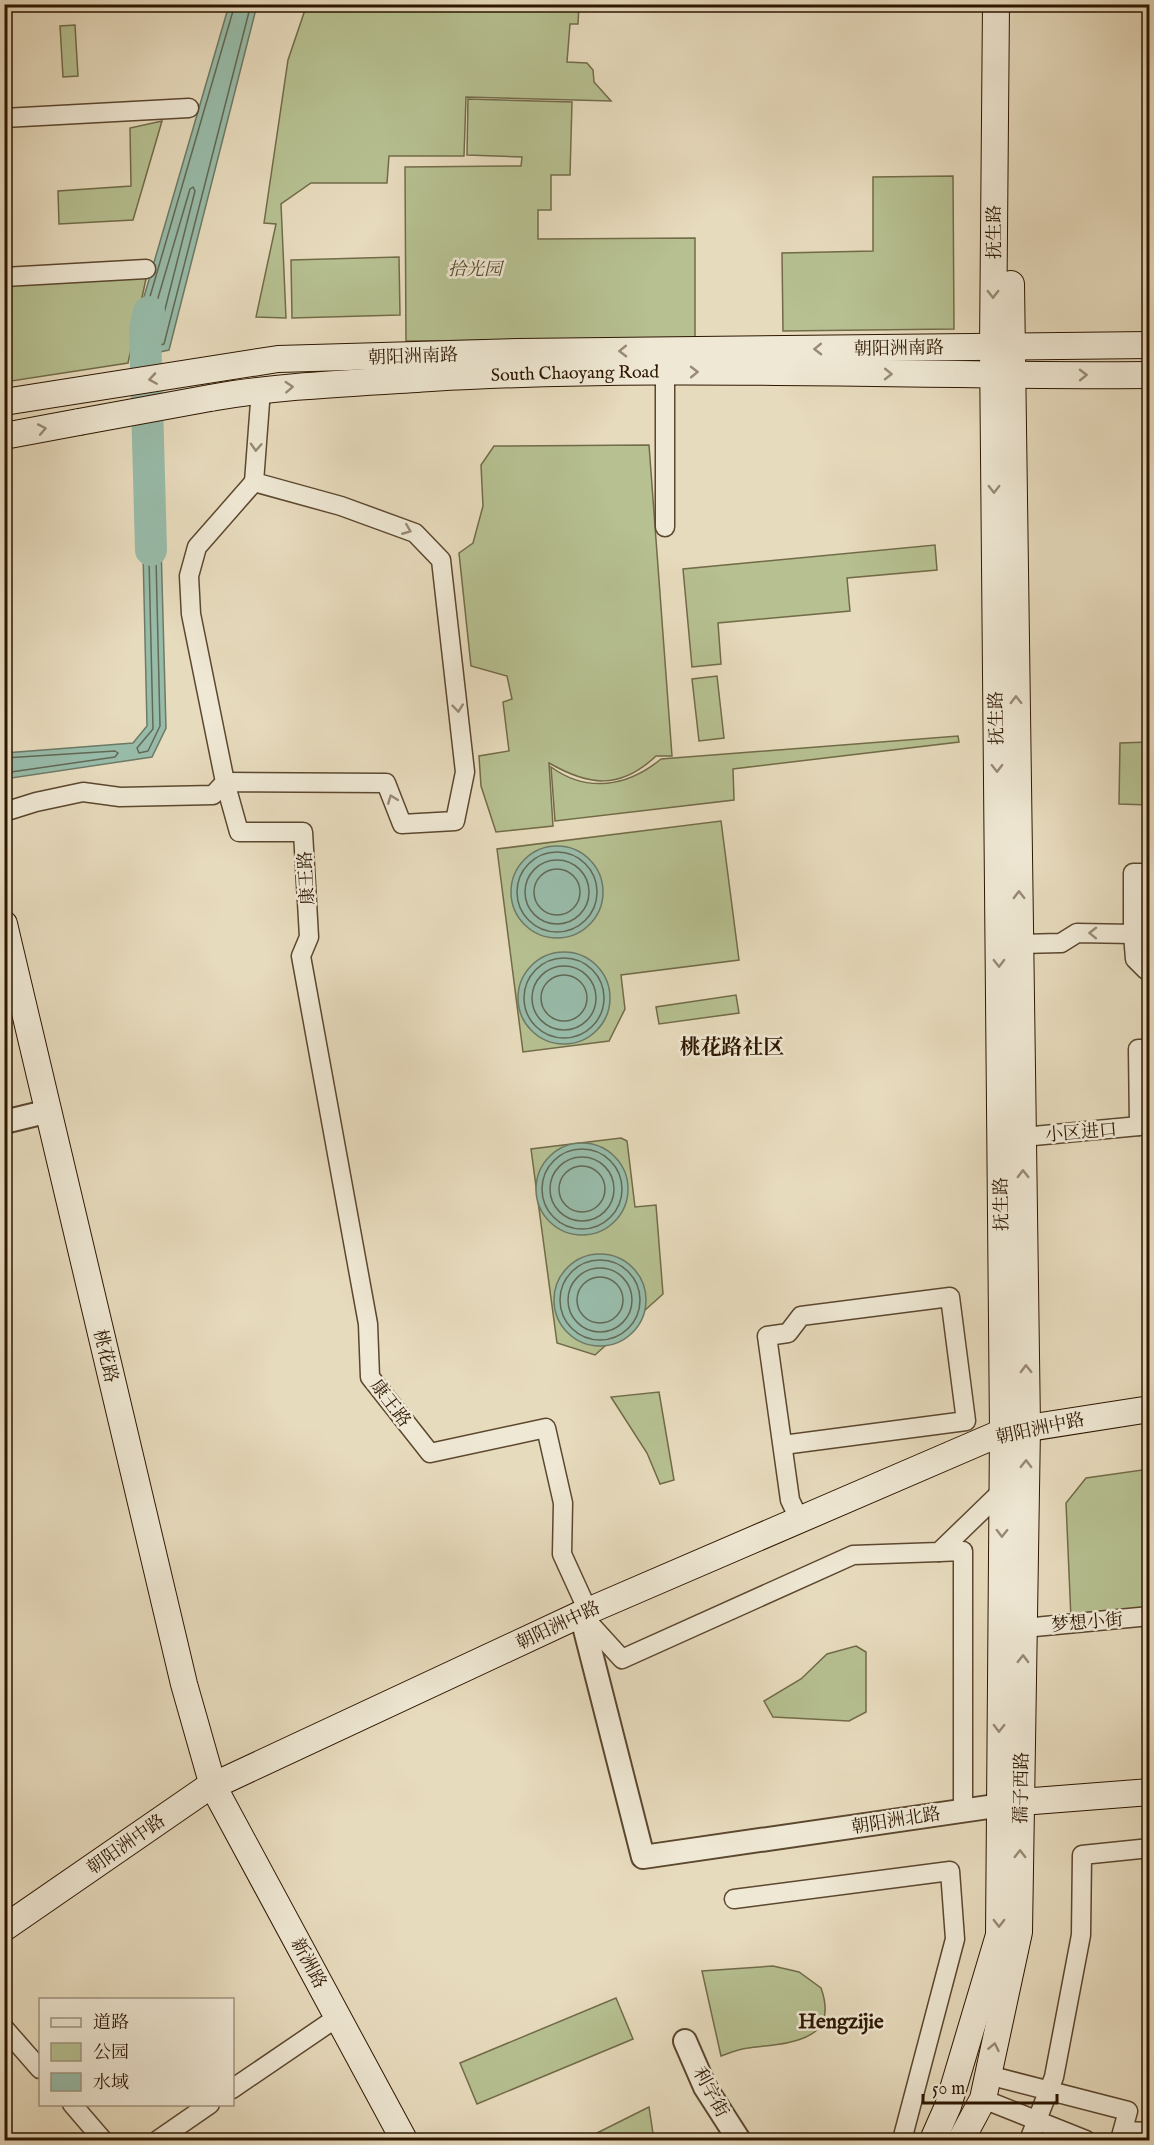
<svg xmlns="http://www.w3.org/2000/svg" width="1154" height="2145" font-family="'IM FELL English','Noto Serif SC',serif">
	<style>
		.green { fill: #b6c091; stroke: #726b48; stroke-width: 1.5 }
		.water { fill: #98bcaa; stroke: #6d7a66; stroke-width: 1.5 }
		.lines { fill: none; stroke-linecap: round; stroke-linejoin: round }
		.shore { stroke: #626955; stroke-width: 1.5 }
		.river { stroke: #98bcaa; stroke-width: 32 }
		.pedestrian-casing { stroke: #5c472f; stroke-width: 16 }
		.minor-casing { stroke: #5c472f; stroke-width: 21 }
		.tertiary-casing { stroke: #5c472f; stroke-width: 26 }
		.secondary-casing { stroke: #2d1600; stroke-width: 28 }
		.pedestrian { stroke: #efe8d4; stroke-width: 14 }
		.minor { stroke: #efe8d4; stroke-width: 18 }
		.tertiary { stroke: #efe8d4; stroke-width: 22 }
		.secondary { stroke: #efe8d4; stroke-width: 26 }
		.secondary-bridge-casing { stroke: #2d1600; stroke-width: 28; stroke-linecap: butt }
		.secondary-bridge { stroke: #efe8d4; stroke-width: 26 }
		.oneway { stroke: #988a75 }
		.labels { text-anchor: middle; stroke-width: 5; stroke-linejoin: round; paint-order: stroke }
		.street-label { font-size: 18px; fill: #2d1600; stroke: #efe8d4 }
		.park-label { font-size: 18px; font-style: italic; fill: #56492c; stroke: #efe8d4 }
		.quarter-label { font-size: 21px; font-weight: bold; fill: #2d1600; stroke: #efe8d4 }
	</style>
	<rect width="100%" height="100%" fill="#e7dbbd"/>
	<filter id="stains"><feTurbulence type="fractalNoise" baseFrequency=".00333" numOctaves="4"/><feColorMatrix values="0 0 0 0 .2 0 0 0 0 .09 0 0 0 0 .02 0 0 0 .5 -.17"/></filter>
	<radialGradient id="worn" r=".72"><stop offset=".6" stop-color="#630" stop-opacity="0"/><stop offset="1" stop-color="#630" stop-opacity=".3"/></radialGradient>
	<g class="green">
		<polygon points="307,4 579,5 578,24 570,24 567,62 587,63 593,70 594,82 611,101 466,97 464,156 389,156 387,183 311,183 281,204 286,318 256,317 276,224 264,223 288,60"/>
		<polygon points="75,25 78,76 63,77 60,26"/>
		<polygon points="468,99 572,102 570,175 551,175 551,210 538,210 538,239 695,238 695,339 406,341 405,167 521,166 522,157 467,155"/>
		<polygon points="162,121 133,220 59,224 58,191 131,186 130,128"/>
		<polygon points="953,176 954,329 783,331 782,253 873,251 873,177"/>
		<polygon points="399,257 400,315 292,318 291,260"/>
		<polygon points="147,274 128,363 5,382 5,284"/>
		<path d="M 649,445 L 672,756 L 656,756 C 620,790 589,786 549,763 L 553,826 L 496,832 L 481,786 L 479,756 L 509,751 L 503,702 L 512,699 L 507,676 L 471,666 L 459,553 L 473,543 L 483,506 L 481,465 L 494,446 Z"/>
		<polygon points="935,545 937,570 847,578 850,611 718,623 721,664 692,667 683,569"/>
		<polygon points="717,676 724,738 699,741 692,679"/>
		<path d="M 958,736 L 959,742 L 733,769 L 734,800 L 555,821 L 551,767 C 587,793 627,787 661,759 Z"/>
		<polygon points="1149,742 1149,805 1119,804 1120,743"/>
		<polygon points="721,821 739,960 621,975 625,1009 609,1041 523,1052 497,849"/>
		<polygon points="1140,873 1149,873 1149,956 1140,940"/>
		<polygon points="736,995 739,1013 659,1024 656,1007"/>
		<polygon points="621,1138 627,1141 635,1207 656,1205 663,1294 595,1355 557,1343 531,1149"/>
		<polygon points="659,1392 674,1480 660,1484 647,1453 611,1397"/>
		<polygon points="1149,1469 1149,1611 1071,1619 1066,1503 1086,1478"/>
		<polygon points="856,1646 866,1652 866,1712 849,1721 773,1717 764,1701 801,1679 827,1654"/>
		<path d="M 773,1966 L 799,1972 L 821,1988 C 841,2044 785,2043 748,2048 C 739,2049 729,2053 721,2056 L 702,1971 Z"/>
		<polygon points="616,1998 633,2039 477,2104 460,2063"/>
		<polygon points="649,2107 654,2140 583,2140"/>
	</g>
	<g class="water">
		<polygon points="229,5 257,5 169,350 136,357 134,331"/>
		<polygon points="160,507 166,728 152,757 5,779 5,753 133,743 147,726 142,509"/>
		<circle cx="557" cy="892" r="46"/>
		<circle cx="564" cy="998" r="46"/>
		<circle cx="582" cy="1189" r="46"/>
		<circle cx="600" cy="1300" r="46"/>
	</g>
	<g class="lines">
		<g class="shore">
			<polyline points="235,4 140,331 143,349 164,344 251,4"/>
			<polygon points="193,187 195,191 158,337 150,340 148,332 190,189"/>
			<polygon points="152,514 155,517 160,726 148,751 139,753 137,748 153,729 148,517"/>
			<polyline points="4,758 115,751 118,753 115,757 4,773"/>
			<circle cx="557" cy="892" r="40"/>
			<circle cx="557" cy="892" r="32"/>
			<circle cx="557" cy="892" r="23"/>
			<circle cx="564" cy="998" r="40"/>
			<circle cx="564" cy="998" r="32"/>
			<circle cx="564" cy="998" r="23"/>
			<circle cx="582" cy="1189" r="40"/>
			<circle cx="582" cy="1189" r="32"/>
			<circle cx="582" cy="1189" r="23"/>
			<circle cx="600" cy="1300" r="40"/>
			<circle cx="600" cy="1300" r="32"/>
			<circle cx="600" cy="1300" r="23"/>
		</g>
		<polyline class="river" points="149,312 145,329 151,550"/>
		<g class="pedestrian-casing">
			<g id="pedestrian">
				<polyline points="1133,940 1150,940"/>
				<polyline points="1149,1118 1146,1111 1150,1108"/>
			</g>
		</g>
		<g class="minor-casing">
			<g id="minor">
				<polyline points="4,118 189,108"/>
				<polyline points="4,277 146,269"/>
				<polyline points="665,372 665,527"/>
				<polyline points="261,389 254,482 341,506 415,533 441,560 465,772 455,821 402,824 386,783 225,782 239,832 303,832 309,937 301,956 368,1324 370,1377 430,1453 546,1428 563,1503 562,1554 588,1611"/>
				<polyline points="4,812 36,802 83,792 120,797 213,795 225,782 191,614 189,576 197,547 254,482"/>
				<polyline points="1133,934 1135,959 1146,970 1150,970"/>
				<polyline points="1020,944 1061,943 1077,933 1133,934 1133,873 1150,873"/>
				<polyline points="1139,1126 1138,1049 1150,1049"/>
				<polyline points="1023,1137 1139,1126"/>
				<polyline points="783,1445 966,1421 950,1297 801,1316 788,1333 767,1336 790,1500 800,1521"/>
				<polyline points="939,1552 963,1551 963,1810"/>
				<polyline points="581,1614 622,1659 853,1555 939,1552 1002,1491"/>
				<polyline points="1024,1628 1150,1616"/>
				<polyline points="734,1899 950,1871 955,1939 902,2140"/>
				<polyline points="4,2028 40,2069"/>
				<polyline points="988,2075 1128,2111 1120,2140"/>
				<polyline points="232,2089 329,2023"/>
				<polyline points="983,2099 1086,2140"/>
				<polyline points="72,2104 103,2140"/>
				<polyline points="1123,2131 1150,2132"/>
				<polyline points="158,2140 210,2104"/>
				<polyline points="1029,2140 1054,2077 1081,1935 1082,1855 1150,1848"/>
			</g>
		</g>
		<g class="tertiary-casing">
			<g id="tertiary">
				<polyline points="4,1122 37,1114"/>
				<polyline points="581,1614 643,1857 1016,1803"/>
				<polyline points="685,2041 705,2087 739,2140"/>
			</g>
		</g>
		<g class="secondary-casing">
			<g id="secondary">
				<path id="s1" d="M 210,398 C 283,385 357,383 431,378 C 670,364 910,377 1150,375"/>
				<polyline points="4,402 278,359 519,352 1150,345"/>
				<polyline points="4,436 79,422"/>
				<polyline points="4,924 184,1684 213,1786 404,2140"/>
				<polyline points="1021,1802 1150,1792"/>
				<polyline points="4,1928 204,1790 581,1614 1003,1432 1150,1409"/>
				<polyline points="933,2140 948,2106 999,1935 1003,1432 993,347 996,4"/>
				<polyline points="961,2140 983,2099 1019,1932 1027,1427 1011,284"/>
			</g>
		</g>
		<use href="#pedestrian" class="pedestrian"/>
		<use href="#minor" class="minor"/>
		<use href="#tertiary" class="tertiary"/>
		<use href="#secondary" class="secondary"/>
		<g class="secondary-bridge-casing">
			<polyline id="secondary-bridge" points="79,422 210,398"/>
		</g>
		<use href="#secondary-bridge" class="secondary-bridge"/>
	</g>
	<defs><path id="oneway-chevron" d="M-2-3.5L2.5 0L-2 3.5" fill="none" stroke-width="1.6" stroke-linecap="round" stroke-linejoin="round" transform="scale(1.5)"/></defs>
	<g class="oneway">
		<use href="#oneway-chevron" transform="translate(993 294) rotate(90)"/>
		<use href="#oneway-chevron" transform="translate(818 349) rotate(179)"/>
		<use href="#oneway-chevron" transform="translate(623 351) rotate(179)"/>
		<use href="#oneway-chevron" transform="translate(694 372) rotate(-1)"/>
		<use href="#oneway-chevron" transform="translate(888 374) rotate(1)"/>
		<use href="#oneway-chevron" transform="translate(1083 375) rotate(-1)"/>
		<use href="#oneway-chevron" transform="translate(153 379) rotate(171)"/>
		<use href="#oneway-chevron" transform="translate(289 387) rotate(-3)"/>
		<use href="#oneway-chevron" transform="translate(42 429) rotate(-11)"/>
		<use href="#oneway-chevron" transform="translate(256 447) rotate(93)"/>
		<use href="#oneway-chevron" transform="translate(994 489) rotate(90)"/>
		<use href="#oneway-chevron" transform="translate(407 530) rotate(22)"/>
		<use href="#oneway-chevron" transform="translate(1016 700) rotate(-91)"/>
		<use href="#oneway-chevron" transform="translate(458 708) rotate(84)"/>
		<use href="#oneway-chevron" transform="translate(997 768) rotate(89)"/>
		<use href="#oneway-chevron" transform="translate(392 799) rotate(-111)"/>
		<use href="#oneway-chevron" transform="translate(1019 895) rotate(-91)"/>
		<use href="#oneway-chevron" transform="translate(1093 933) rotate(-179)"/>
		<use href="#oneway-chevron" transform="translate(999 963) rotate(89)"/>
		<use href="#oneway-chevron" transform="translate(1023 1174) rotate(-91)"/>
		<use href="#oneway-chevron" transform="translate(1026 1369) rotate(-91)"/>
		<use href="#oneway-chevron" transform="translate(1026 1464) rotate(-89)"/>
		<use href="#oneway-chevron" transform="translate(1002 1533) rotate(91)"/>
		<use href="#oneway-chevron" transform="translate(1023 1659) rotate(-89)"/>
		<use href="#oneway-chevron" transform="translate(999 1728) rotate(91)"/>
		<use href="#oneway-chevron" transform="translate(1020 1854) rotate(-89)"/>
		<use href="#oneway-chevron" transform="translate(999 1923) rotate(90)"/>
		<use href="#oneway-chevron" transform="translate(994 2047) rotate(-78)"/>
	</g>
	<g class="labels">
		<g class="street-label">
			<text transform="translate(994 232) rotate(-90)" y="6">抚生路</text>
			<text transform="translate(899 348) rotate(-1)" y="6">朝阳洲南路</text>
			<text transform="translate(413 356) rotate(-2)" y="6">朝阳洲南路</text>
			<text dy="6" stroke="none"><textPath href="#s1" startOffset="366">South Chaoyang Road</textPath></text>
			<text transform="translate(996 718) rotate(-91)" y="6">抚生路</text>
			<text transform="translate(306 878) rotate(-93)" y="6">康王路</text>
			<text transform="translate(1081 1132) rotate(-5)" y="6">小区进口</text>
			<text transform="translate(1001 1204) rotate(-91)" y="6">抚生路</text>
			<text transform="translate(106 1356) rotate(77)" y="6">桃花路</text>
			<text transform="translate(391 1403) rotate(53)" y="6">康王路</text>
			<text transform="translate(1040 1428) rotate(-12)" y="6">朝阳洲中路</text>
			<text transform="translate(1087 1622) rotate(-5)" y="6">梦想小街</text>
			<text transform="translate(558 1625) rotate(-25)" y="6">朝阳洲中路</text>
			<text transform="translate(1021 1788) rotate(-89)" y="6">孺子西路</text>
			<text transform="translate(896 1820) rotate(-9)" y="6">朝阳洲北路</text>
			<text transform="translate(126 1844) rotate(-35)" y="6">朝阳洲中路</text>
			<text transform="translate(309 1963) rotate(62)" y="6">新洲路</text>
			<text transform="translate(711 2092) rotate(61)" y="6">利字街</text>
		</g>
		<g class="park-label">
			<text x="475" y="275">拾光园</text>
		</g>
		<g class="quarter-label">
			<text x="732" y="1054">桃花路社区</text>
			<text x="841" y="2028">Hengzijie</text>
		</g>
	</g>
	<rect width="1154" height="2145" fill="none" stroke="#e7dbbd" stroke-width="24"/>
	<rect x="6" y="6" width="1142" height="2133" fill="none" stroke="#2d1600" stroke-width="3"/>
	<rect x="12" y="12" width="1130" height="2121" fill="none" stroke="#2d1600" stroke-width="1.5"/>
	<rect x="39" y="1998" width="195" height="108" fill="#efe8d4" stroke="#a1947f" stroke-width="1.5"/>
	<rect x="51" y="2018" width="30" height="9" fill="#efe8d4" stroke="#a1947f" stroke-width="1.5"/>
	<text x="93" y="2028" font-size="18" fill="#2d1600">道路</text>
	<rect x="51" y="2043" width="30" height="18" fill="#b6c091" stroke="#a1947f" stroke-width="1.5"/>
	<text x="93" y="2058" font-size="18" fill="#2d1600">公园</text>
	<rect x="51" y="2073" width="30" height="18" fill="#98bcaa" stroke="#a1947f" stroke-width="1.5"/>
	<text x="93" y="2088" font-size="18" fill="#2d1600">水域</text>
	<path d="M923 2094v9h134v-9" fill="none" stroke="#2d1600" stroke-width="3"/>
	<text x="932" y="2094" font-size="18" fill="#2d1600" stroke="#efe8d4" stroke-width="4.5" paint-order="stroke">50 m</text>
	<rect width="100%" height="100%" filter="url(#stains)"/>
	<rect width="100%" height="100%" fill="url(#worn)"/>
</svg>
